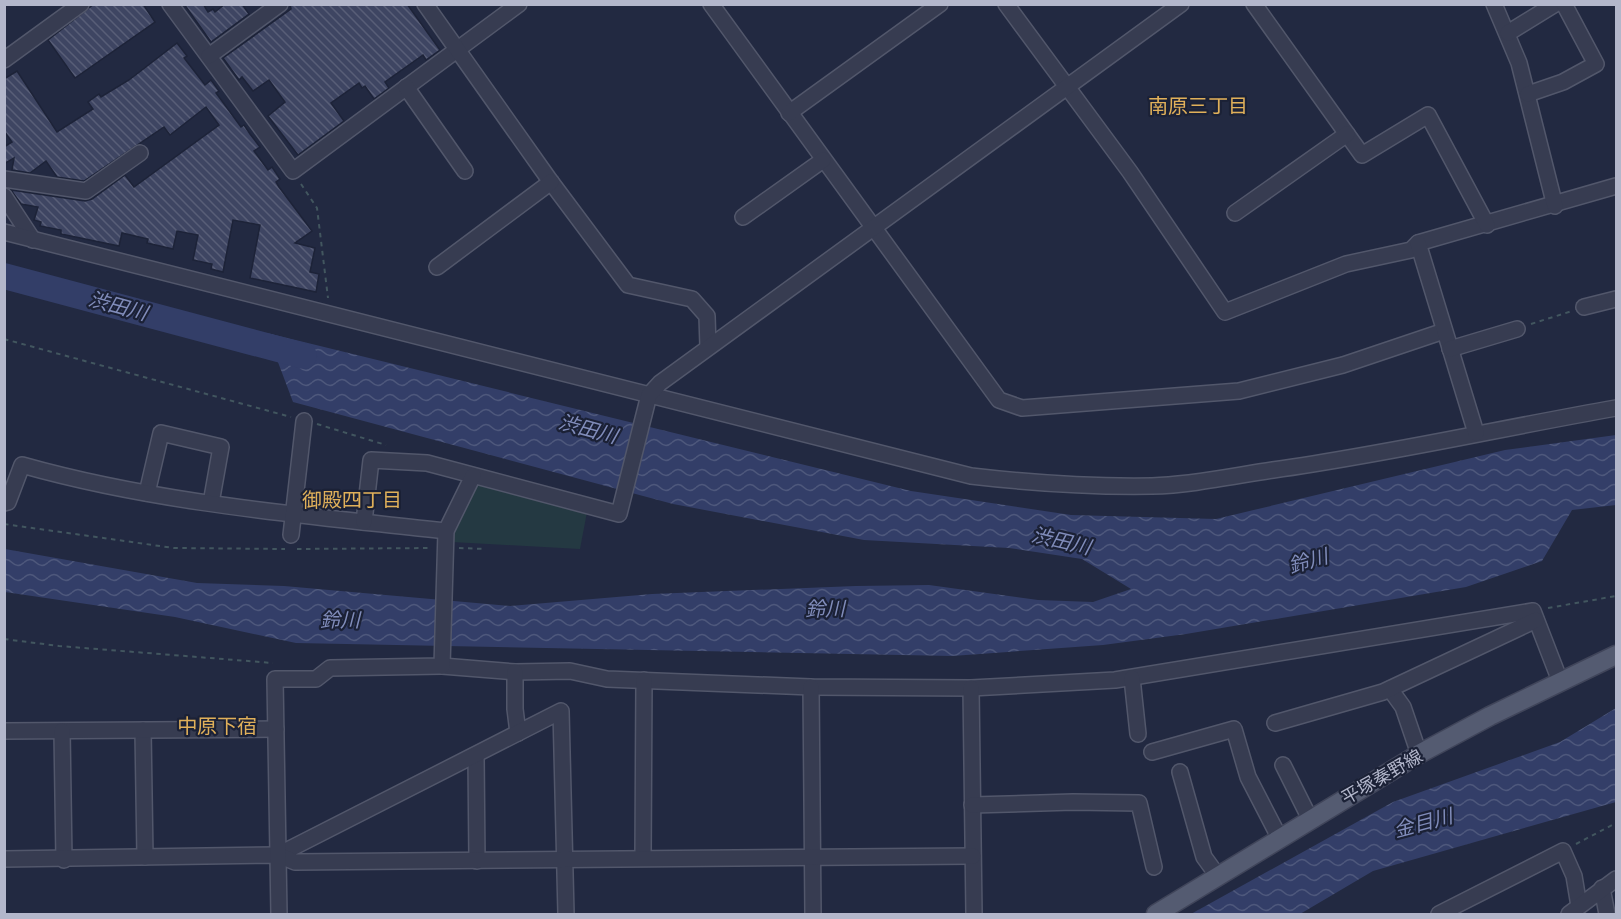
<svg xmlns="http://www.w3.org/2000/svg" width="1621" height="919" font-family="Overpass,'Noto Sans JP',sans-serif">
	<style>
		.park { fill: #243942 }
		.water { fill: url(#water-waves) }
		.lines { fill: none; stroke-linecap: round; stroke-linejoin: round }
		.river { stroke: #333e68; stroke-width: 26 }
		.building { fill: url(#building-back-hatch); stroke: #1d2338; stroke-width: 1.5 }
		.minor-casing { stroke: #52576b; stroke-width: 18 }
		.major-casing { stroke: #40455a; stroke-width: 21 }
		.path { stroke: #42565f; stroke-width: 2; stroke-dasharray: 4.5 4.5; stroke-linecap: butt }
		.minor { stroke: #373c51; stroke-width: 15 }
		.major { stroke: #545b71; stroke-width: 18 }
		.labels { text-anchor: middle; stroke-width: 4.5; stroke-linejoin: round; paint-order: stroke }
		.street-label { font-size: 18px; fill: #b3b7cb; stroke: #1b2136 }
		.neighbourhood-label { font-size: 20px; fill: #e0b05a; stroke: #1b2136 }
		.water-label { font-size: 20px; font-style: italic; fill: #808cba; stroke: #1b2136 }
	</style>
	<defs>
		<pattern id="water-waves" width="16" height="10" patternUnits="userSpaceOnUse" patternTransform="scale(1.5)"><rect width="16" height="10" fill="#333e68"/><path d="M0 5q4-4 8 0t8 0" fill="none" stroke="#4e587c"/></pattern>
		<pattern id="building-back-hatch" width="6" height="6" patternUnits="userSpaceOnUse" patternTransform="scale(1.5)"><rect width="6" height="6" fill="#3e4562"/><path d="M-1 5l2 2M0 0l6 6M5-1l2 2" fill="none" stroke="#585e77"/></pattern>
	</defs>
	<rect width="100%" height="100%" fill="#222941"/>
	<polygon class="park" points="478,483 587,512 580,549 452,542 455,521"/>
	<g class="water">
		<polygon points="267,333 911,491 1071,515 1216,519 1505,450 1616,435 1616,505 1572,510 1542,561 1466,587 1186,634 1103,645 952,656 296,643 175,617 5,592 5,549 197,583 284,586 510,606 652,594 856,586 929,585 1038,600 1093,602 1131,589 1082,559 1009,548 864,540 673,504 293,402"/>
		<polygon points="1616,708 1616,802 1373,871 1300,914 1191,914 1393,802 1560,742"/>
	</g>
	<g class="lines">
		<polyline class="river" points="4,276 304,356"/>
	</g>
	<g class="building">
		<polygon points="94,4 143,4 155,22 75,78 48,40"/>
		<polygon points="184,4 203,4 208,12 213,9 215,12 225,4 242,4 249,14 211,42"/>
		<polygon points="290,4 407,4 440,50 426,60 423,55 385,82 389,88 374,99 365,86 362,88 359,83 331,103 344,121 298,155 268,116 285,102 269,80 253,91 242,77 239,80 223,58 291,9"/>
		<polygon points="177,43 187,56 184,58 205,85 211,80 219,91 216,93 241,127 244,125 250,134 260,147 254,151 268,170 272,167 280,179 276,182 279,187 312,231 295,243 315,248 310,272 319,274 316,292 250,278 260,225 233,220 223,272 211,269 212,264 193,260 198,235 177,231 173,249 147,243 148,239 122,233 119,246 61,234 61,230 40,226 41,222 34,220 38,207 21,204 11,190 85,201 92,199 125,175 134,187 219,125 206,107 170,135 164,127 84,181 57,177 46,161 30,173 12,170 14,158 4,164 4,147 12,142 4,131 4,79 17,71 57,132 93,109 88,102 99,94 101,97 129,80"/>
	</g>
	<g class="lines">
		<g class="minor-casing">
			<g id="minor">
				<polyline points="170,4 293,171 519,4"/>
				<polyline points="425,4 551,182 628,285 692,299 707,316 708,347"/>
				<polyline points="711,4 999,400 1022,408 1239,391 1343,365 1444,331"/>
				<polyline points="1006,4 1130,172 1225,312 1346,264 1411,250 1418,243 1616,186"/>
				<polyline points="1254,4 1362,155 1428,115 1487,225"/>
				<polyline points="1494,4 1519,63 1555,206"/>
				<polyline points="1508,33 1555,4"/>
				<polyline points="209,56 280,4"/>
				<polyline points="4,60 81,4"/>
				<polyline points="406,87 465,171"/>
				<polyline points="1528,94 1563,82 1596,64 1564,4"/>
				<polyline points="789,113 940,4"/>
				<polyline points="4,179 86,191 140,153"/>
				<polyline points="4,196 33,240"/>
				<polyline points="1235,213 1347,134"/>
				<polyline points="743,217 823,160"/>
				<path d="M 4,232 L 971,476 C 1031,483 1091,487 1152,486 C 1192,485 1233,476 1273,470 C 1388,454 1502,428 1616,408"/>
				<polyline points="1418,243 1476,433"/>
				<polyline points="437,267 551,182"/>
				<polyline points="1584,307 1616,299"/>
				<polyline points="1450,349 1517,329"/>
				<polyline points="147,493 161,433 221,447 211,503"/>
				<path d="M 4,503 L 8,502 L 22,465 C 160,504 304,515 446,531"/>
				<polyline points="364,522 371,460 427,463 619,514 649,395 660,383 1181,4"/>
				<polyline points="291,535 304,421"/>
				<polyline points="442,666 515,672 570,671 607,679 811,687 971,688 1115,680 1533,611 1560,681"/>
				<polyline points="515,672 515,709 518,733"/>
				<polyline points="1132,678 1138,734"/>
				<polyline points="811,687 813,914"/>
				<polyline points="971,688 974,914"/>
				<polyline points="1390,689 1403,707 1419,754"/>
				<polyline points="1275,723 1383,692 1536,620"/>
				<polyline points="143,730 145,857"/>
				<polyline points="4,731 276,729"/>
				<polyline points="62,731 64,860"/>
				<polyline points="1152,752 1234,729 1248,777 1279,837"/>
				<polyline points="476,755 477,861"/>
				<polyline points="1283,765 1310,819"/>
				<polyline points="1180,772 1204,857 1217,875"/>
				<polyline points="972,805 1073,802 1139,803 1154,867"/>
				<polyline points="278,855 561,711 566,914"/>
				<polyline points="643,858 644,680"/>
				<polyline points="4,859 278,855 295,862 973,856"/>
				<polyline points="1602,888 1607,914"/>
				<polyline points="279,914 275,679 316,679 330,668 442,666 446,531 473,476"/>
				<polyline points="1439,914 1563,851 1574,876 1579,906"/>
				<polyline points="1569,914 1616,879"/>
			</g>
		</g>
		<g class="major-casing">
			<polyline id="major" points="1156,914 1419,754 1490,716 1616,655"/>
		</g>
		<g class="path">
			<polyline points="301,184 317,208 328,298"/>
			<polyline points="1531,324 1572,311"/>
			<polyline points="4,339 291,417"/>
			<polyline points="317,424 386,445"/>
			<polyline points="4,524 174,548 285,549"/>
			<polyline points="459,548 486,549"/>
			<polyline points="297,549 432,548"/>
			<polyline points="1548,608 1616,596"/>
			<polyline points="4,639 59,646 273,663"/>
			<polyline points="1576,844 1616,823"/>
		</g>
		<use href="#minor" class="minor"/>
		<use href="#major" class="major"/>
	</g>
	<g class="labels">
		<g class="street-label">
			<text transform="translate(1382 777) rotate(-30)" y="6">平塚秦野線</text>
		</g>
		<g class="neighbourhood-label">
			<text x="1198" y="113">南原三丁目</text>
			<text x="352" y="507">御殿四丁目</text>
			<text x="217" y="733">中原下宿</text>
		</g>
		<g class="water-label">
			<text transform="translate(118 306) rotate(15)" y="7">渋田川</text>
			<text transform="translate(588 429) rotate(15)" y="7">渋田川</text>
			<text transform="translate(1061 541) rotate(13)" y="7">渋田川</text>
			<text transform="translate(1308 561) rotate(-16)" y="7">鈴川</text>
			<text transform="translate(825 609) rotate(-1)" y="7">鈴川</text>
			<text x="340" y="627">鈴川</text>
			<text transform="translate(1423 823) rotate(-15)" y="7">金目川</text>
		</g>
	</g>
	<rect width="1621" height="919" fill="none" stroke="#b3b7cb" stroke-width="12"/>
</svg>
